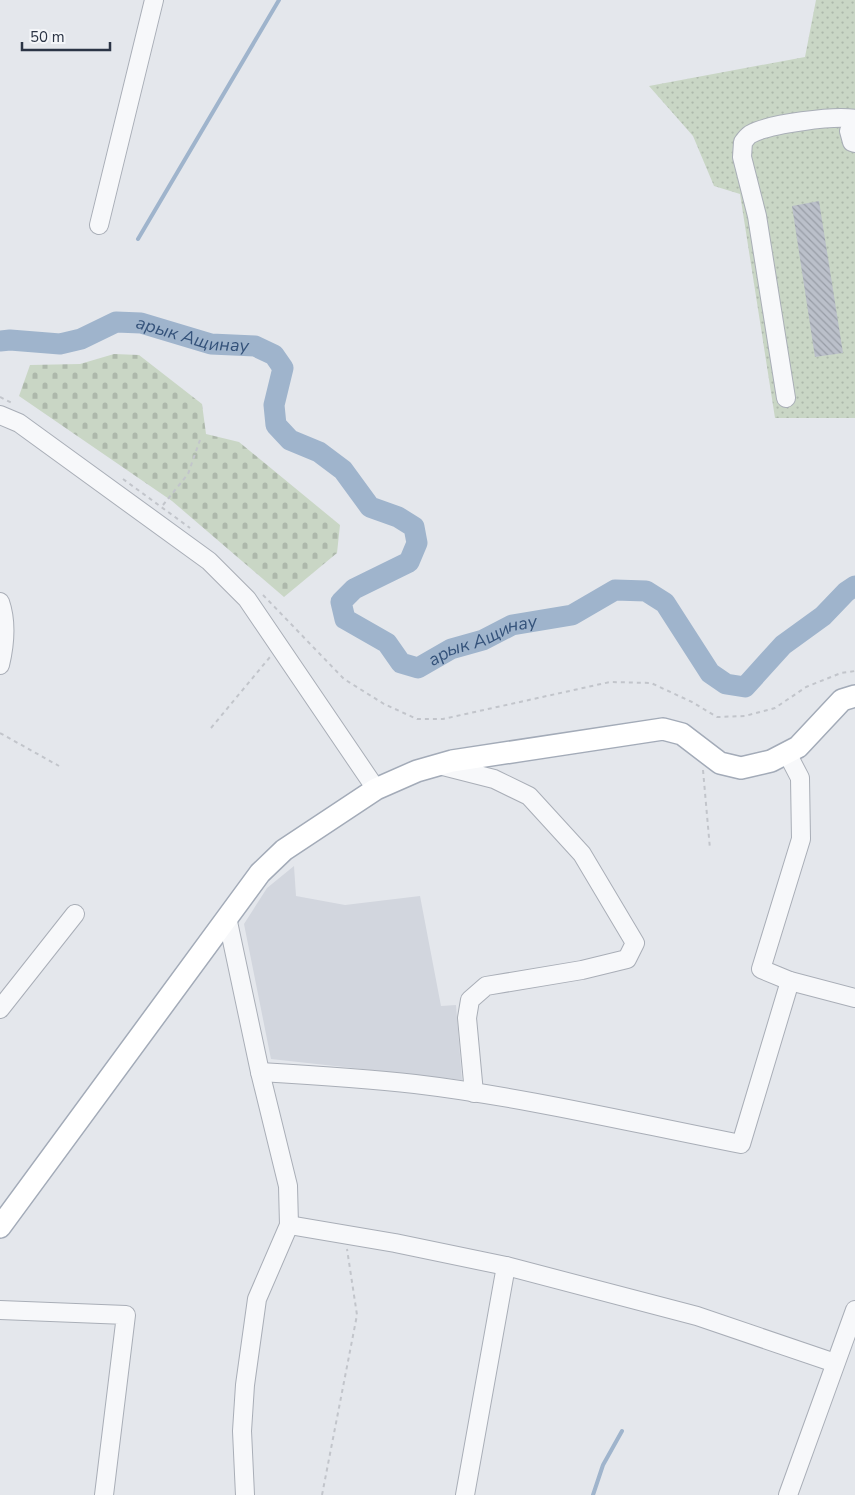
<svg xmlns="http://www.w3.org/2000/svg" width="855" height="1495" font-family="'Nunito Sans',sans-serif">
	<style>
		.built { fill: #d2d6de }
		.cemetery { fill: url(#cemetery-stones) }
		.garden { fill: url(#garden-dots) }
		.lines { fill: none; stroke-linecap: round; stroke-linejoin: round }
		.stream { stroke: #9fb4cc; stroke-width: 4 }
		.river { stroke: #9fb4cc; stroke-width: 21 }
		.building { fill: url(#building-back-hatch) }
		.minor-casing { stroke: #a9aeb7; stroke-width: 20 }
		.major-casing { stroke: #a3abb8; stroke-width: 24 }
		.path { stroke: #c2c5cb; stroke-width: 2; stroke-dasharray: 4 4; stroke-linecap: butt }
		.minor { stroke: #f7f8fa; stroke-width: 18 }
		.major { stroke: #fff; stroke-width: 21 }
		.labels { text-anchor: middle; stroke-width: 4.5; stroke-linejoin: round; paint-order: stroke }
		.water-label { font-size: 18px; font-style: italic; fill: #34527a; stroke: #f4f6f9 }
	</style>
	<defs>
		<pattern id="cemetery-stones" width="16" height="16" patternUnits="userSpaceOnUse" patternTransform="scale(1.25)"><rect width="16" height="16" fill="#c9d6c5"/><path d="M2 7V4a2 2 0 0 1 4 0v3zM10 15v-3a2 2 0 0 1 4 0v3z" fill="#adb8ab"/></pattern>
		<pattern id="garden-dots" width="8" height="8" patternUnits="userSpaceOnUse" patternTransform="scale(1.25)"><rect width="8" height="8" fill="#c9d6c5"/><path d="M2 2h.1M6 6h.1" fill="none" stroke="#adb8ab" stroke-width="1.8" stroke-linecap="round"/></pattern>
		<pattern id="building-back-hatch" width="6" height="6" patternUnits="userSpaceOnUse" patternTransform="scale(1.25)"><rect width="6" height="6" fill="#bbc0ca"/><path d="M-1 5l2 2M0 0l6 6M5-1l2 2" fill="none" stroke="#989da6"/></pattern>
	</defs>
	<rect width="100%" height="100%" fill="#e4e7ec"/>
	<polygon class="built" points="294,866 296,896 345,905 420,896 441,1006 456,1005 462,1080 271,1059 244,924 267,888"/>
	<polygon class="cemetery" points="114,354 139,355 202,404 206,434 239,442 340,525 337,553 284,597 172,501 19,396 30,365 80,364"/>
	<polygon class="garden" points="816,0 855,0 855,418 775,418 740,194 714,186 693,136 649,86 805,57"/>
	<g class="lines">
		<g class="stream">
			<polyline points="138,239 279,0"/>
			<polyline points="593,1495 603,1465 622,1431"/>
		</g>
		<path class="river" id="s1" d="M 0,341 L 10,340 L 60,344 L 81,339 L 116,322 L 141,323 L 211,344 L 255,346 L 274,355 L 283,368 L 274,405 L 276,425 L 290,440 L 319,452 L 343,470 L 370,507 L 398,517 L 414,527 L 417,543 L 409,562 L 354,589 L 341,602 L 345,619 L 387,643 L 401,663 L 418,668 L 451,649 L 483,640 L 512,625 L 572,615 L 615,590 L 646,591 L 665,603 L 710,673 L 726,684 L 745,687 L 783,645 L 823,616 L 846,592 L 855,586"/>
	</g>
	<polygon class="building" points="819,201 843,353 815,357 792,206"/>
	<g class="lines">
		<g class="minor-casing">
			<g id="minor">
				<polyline points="855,122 849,131 852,142 855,143"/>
				<polyline points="99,225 154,0"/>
				<path d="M 786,398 L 757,216 L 742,157 L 743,142 C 745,140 748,135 751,134 C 768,124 836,115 855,119"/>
				<polyline points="0,415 19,423 209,561 247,599 376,789"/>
				<path d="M 0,602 C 7,622 5,644 0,665"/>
				<polyline points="787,753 800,778 801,839 761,969 790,981 855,998"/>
				<polyline points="439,765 494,779 529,796 582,854 635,943 627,959 582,970 486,986 470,1000 467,1018 474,1093"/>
				<polyline points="227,917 260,1072 288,1186 289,1225 257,1299 245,1385 242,1431 245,1495"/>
				<polyline points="0,1009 75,914"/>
				<path d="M 260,1072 C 312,1075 363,1078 415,1084 C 524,1097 633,1123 741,1144 L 790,981"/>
				<polyline points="289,1225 395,1243 506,1266 697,1316 835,1363"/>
				<polyline points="0,1310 126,1315 104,1495"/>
				<polyline points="465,1495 506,1266"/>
				<polyline points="788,1495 855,1310"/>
			</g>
		</g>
		<g class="major-casing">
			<polyline id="major" points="0,1227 260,873 284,850 376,789 417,771 452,761 663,729 682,734 720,763 741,768 771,761 798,747 842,700 855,696"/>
		</g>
		<g class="path">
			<polyline points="0,397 14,404"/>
			<polyline points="123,479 190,528"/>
			<polyline points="163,505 188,474 200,440"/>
			<polyline points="263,595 344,679 384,704 417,719 443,719 610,682 651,683 692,702 717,717 745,716 775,708 806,687 841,673 855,671"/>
			<polyline points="211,728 270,657"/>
			<polyline points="0,733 59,766"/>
			<polyline points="703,770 710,849"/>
			<polyline points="322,1495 357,1315 347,1249"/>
		</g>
		<use href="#minor" class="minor"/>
		<use href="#major" class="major"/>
	</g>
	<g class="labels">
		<g class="water-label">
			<text dy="6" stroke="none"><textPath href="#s1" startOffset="199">арык Ащинау</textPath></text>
			<text dy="6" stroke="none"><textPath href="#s1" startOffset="830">арык Ащинау</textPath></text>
		</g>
	</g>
	<path d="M22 42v8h88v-8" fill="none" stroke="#2b3445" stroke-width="2.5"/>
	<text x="30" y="42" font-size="15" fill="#2b3445" stroke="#f4f6f9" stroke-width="4" paint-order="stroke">50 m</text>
</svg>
